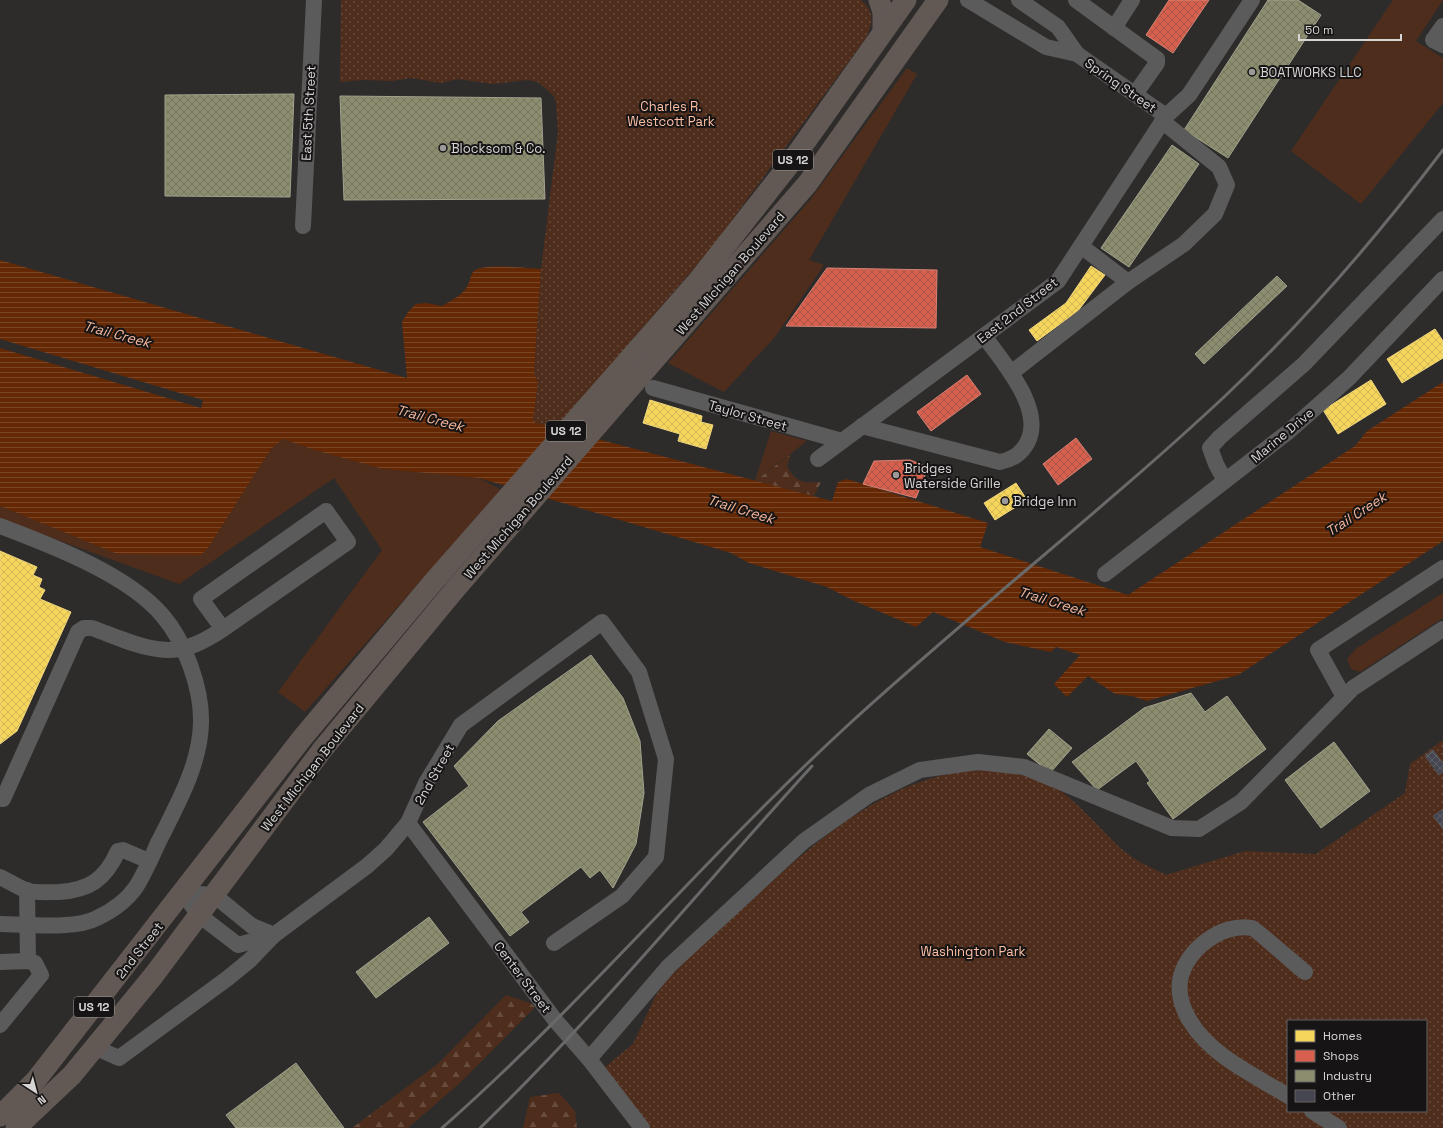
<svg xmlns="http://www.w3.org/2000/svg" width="1443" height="1128" font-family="'Space Grotesk',sans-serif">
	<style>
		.grass { fill: #4e2d1c }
		.forest { fill: url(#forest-firs) }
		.park { fill: url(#park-dots); fill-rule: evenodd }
		.water { fill: url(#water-rules) }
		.homes { fill: url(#homes-cross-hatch); stroke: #edd580 }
		.shops { fill: url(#shops-cross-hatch); stroke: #d68376 }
		.industry { fill: url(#industry-cross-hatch); stroke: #a2a28d }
		.building { fill: url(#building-cross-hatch); stroke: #555455 }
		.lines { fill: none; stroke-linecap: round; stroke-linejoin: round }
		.minor { stroke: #5c5b5b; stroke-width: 16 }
		.major { stroke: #625955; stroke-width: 21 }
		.rail { stroke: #6a6969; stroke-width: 3 }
		.poi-dot { fill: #9c9a99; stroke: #161414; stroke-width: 1.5 }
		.labels { text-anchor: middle; stroke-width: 4; stroke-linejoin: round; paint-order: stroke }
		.shield { fill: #161414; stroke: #9d9b9a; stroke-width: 1 }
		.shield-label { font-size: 12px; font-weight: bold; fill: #d7d5d4 }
		.poi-label { font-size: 13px; fill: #d7d5d4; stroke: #161414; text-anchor: start }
		.street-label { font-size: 13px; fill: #d7d5d4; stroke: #161414 }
		.park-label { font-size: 13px; fill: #fcbfa3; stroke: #161414 }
		.water-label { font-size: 14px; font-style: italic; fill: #f2b59a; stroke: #161414 }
	</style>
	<defs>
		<pattern id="forest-firs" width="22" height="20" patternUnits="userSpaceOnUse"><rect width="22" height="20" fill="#4e2d1c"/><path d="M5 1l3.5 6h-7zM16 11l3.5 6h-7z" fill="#674b3c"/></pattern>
		<pattern id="park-dots" width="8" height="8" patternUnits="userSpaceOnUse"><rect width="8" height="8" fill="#4e2d1c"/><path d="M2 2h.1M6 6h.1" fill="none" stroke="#674b3c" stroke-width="1.8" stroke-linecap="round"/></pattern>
		<pattern id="water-rules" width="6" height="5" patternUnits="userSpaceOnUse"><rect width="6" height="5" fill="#642804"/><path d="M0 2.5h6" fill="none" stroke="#794628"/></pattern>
		<pattern id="homes-cross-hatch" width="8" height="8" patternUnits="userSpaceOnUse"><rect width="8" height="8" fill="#f6d55c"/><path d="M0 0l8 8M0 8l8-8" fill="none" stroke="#d2b756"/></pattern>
		<pattern id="shops-cross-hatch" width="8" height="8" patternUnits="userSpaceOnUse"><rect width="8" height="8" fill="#d6604d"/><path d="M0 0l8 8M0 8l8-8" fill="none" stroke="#a95649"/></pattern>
		<pattern id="industry-cross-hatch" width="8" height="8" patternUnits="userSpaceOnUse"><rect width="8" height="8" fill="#8c8c6e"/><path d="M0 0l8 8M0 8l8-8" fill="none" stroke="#757560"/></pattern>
		<pattern id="building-cross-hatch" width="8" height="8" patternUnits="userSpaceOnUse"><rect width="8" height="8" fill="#454650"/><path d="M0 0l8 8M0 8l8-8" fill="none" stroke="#5f6068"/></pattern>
	</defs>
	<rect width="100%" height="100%" fill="#2e2c2b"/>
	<g class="grass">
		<polygon points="1393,0 1443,0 1416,41 1443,58 1443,103 1361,204 1291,151"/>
		<polygon points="907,68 917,74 809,260 824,265 775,337 724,392 668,363 810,200"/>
		<polygon points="771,431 807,441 755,481"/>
		<polygon points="283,439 314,450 383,469 479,478 501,490 305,712 278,692 382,550 334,478 179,584 0,519 0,506 117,554 208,548 271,449"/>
		<polygon points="1443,593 1443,618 1360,672 1351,669 1347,659 1357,648"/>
	</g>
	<g class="forest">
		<path d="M 791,454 L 787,466 C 796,483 803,483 821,482 L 814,496 L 755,481 Z"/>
		<polygon points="506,995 530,1003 535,1007 462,1081 408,1128 352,1128 439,1063"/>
		<polygon points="559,1093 575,1111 577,1128 523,1128 530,1097"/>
	</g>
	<g class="park">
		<path d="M 341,0 L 861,0 C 875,12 873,22 866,38 L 709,251 L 555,429 L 533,422 L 538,382 L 534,374 L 541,269 L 558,132 L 556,102 L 554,96 L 538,82 L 527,80 L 493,84 L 457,79 L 441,83 L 411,78 L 392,81 L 364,80 L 340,82 Z"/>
		<path d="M 1443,740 L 1443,1128 L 651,1128 L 605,1067 L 633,1044 L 656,995 L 667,980 C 693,953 721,928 749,903 C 826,830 935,734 1049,784 C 1073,795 1103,833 1124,851 C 1135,861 1153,868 1166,875 L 1245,851 L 1316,854 L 1405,793 L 1410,764 ZM 1288,1021 L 1426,1021 L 1426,1111 L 1288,1111 Z"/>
	</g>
	<path class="water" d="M 0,260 L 407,378 L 402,322 L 408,312 L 416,304 L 426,303 L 442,306 C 451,301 464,294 468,285 C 471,279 470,275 474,271 C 483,263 527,268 541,269 L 534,374 L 538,382 L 533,422 L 832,501 L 838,482 L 847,479 L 988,523 L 980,547 L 1128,595 L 1355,446 L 1367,431 L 1443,382 L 1443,541 L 1238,675 L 1147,701 L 1132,696 L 1115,694 L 1088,676 L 1067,697 L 1054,684 L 1080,655 L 1056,647 L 1051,652 L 1005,642 L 933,612 L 916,627 L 852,600 L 827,587 L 749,563 L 731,553 L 479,478 L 383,469 L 314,450 L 283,439 L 271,449 L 208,548 L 201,555 L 117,554 L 0,506 L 0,348 L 201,408 L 203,400 L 0,339 Z"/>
	<g class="homes">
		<polygon points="1091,266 1105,275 1078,311 1037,341 1029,330 1066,303"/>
		<polygon points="1435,329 1443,341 1443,358 1402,383 1387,359"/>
		<polygon points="1371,380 1386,404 1338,434 1323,410"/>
		<polygon points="650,400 702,416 701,422 713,425 706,449 678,441 680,434 643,423"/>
		<polygon points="1016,483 1027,500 995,520 984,503"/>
		<polygon points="0,551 37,567 33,575 42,579 39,587 45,590 40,599 71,612 17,731 0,744"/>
	</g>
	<g class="shops">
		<polygon points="1169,0 1209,0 1173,53 1146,35"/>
		<polygon points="827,268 937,270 936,328 786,326"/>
		<polygon points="967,375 981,394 931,431 917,412"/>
		<polygon points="1076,438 1092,459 1058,485 1043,464"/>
		<polygon points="910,460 928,467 916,498 863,484 874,461"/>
	</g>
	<g class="industry">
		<polygon points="1268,0 1298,0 1321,15 1228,158 1184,130"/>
		<polygon points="294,94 290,197 165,196 165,95"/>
		<polygon points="340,96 541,98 545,199 344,200"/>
		<polygon points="1172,145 1199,164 1129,267 1101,248"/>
		<polygon points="1277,276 1287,286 1204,364 1195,354"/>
		<polygon points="591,655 623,698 640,741 644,793 636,844 613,888 600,870 590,878 581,867 521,912 529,922 510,936 423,822 469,786 454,766 498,721"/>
		<polygon points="1191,693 1205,712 1227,696 1266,749 1173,819 1147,783 1150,781 1136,761 1097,790 1072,762 1144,708"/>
		<polygon points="1049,729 1072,748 1050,773 1027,754"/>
		<polygon points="1334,742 1370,791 1321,828 1285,780"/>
		<polygon points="429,917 449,943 376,998 356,972"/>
		<polygon points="296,1063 344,1128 236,1128 226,1115"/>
	</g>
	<g class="building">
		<polygon points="1433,750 1443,763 1443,772 1439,775 1425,756"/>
		<polygon points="1443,809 1443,829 1433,816"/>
	</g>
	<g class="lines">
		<g class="minor">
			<polyline points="968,0 1046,47 1077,54"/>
			<polyline points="1019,0 1058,27 1077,54 1166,116"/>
			<polyline points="1076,0 1157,59 1157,63 1135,94"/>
			<polyline points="1443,26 1433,40 1443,45"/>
			<polyline points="1114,28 1132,0"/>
			<polyline points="303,226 314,0"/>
			<polyline points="1081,246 1128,282"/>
			<polyline points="1011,373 1128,282 1184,244 1215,214 1227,185 1219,167 1162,121"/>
			<polyline points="653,388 842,441"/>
			<path d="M 862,426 L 1000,462 C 1010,460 1017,457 1023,449 C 1051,416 1003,362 984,336"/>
			<polyline points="818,459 1058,281 1166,116 1189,95 1252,0"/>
			<polyline points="1225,481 1216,464 1210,448 1220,437 1304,364 1443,219"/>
			<path d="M 0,526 C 50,545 127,574 162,615 C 185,641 202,689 201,723 C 200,765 177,805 159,841 C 152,856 145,873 136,887 C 127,900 112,911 97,918 C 75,930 26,924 0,924"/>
			<polyline points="1105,574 1288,432 1349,378 1443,279"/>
			<polyline points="1344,697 1318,650 1443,568"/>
			<path d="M 0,797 L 3,799 L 78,632 L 84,628 L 92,628 C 120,638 155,656 184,648 C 198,645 211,637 223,629 L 348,542 L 326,511 L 201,599 L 223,629"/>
			<polyline points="408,823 555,1020 589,1059 642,1128"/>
			<path d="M 0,877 C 9,881 19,888 28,891 C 38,893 49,892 59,892 C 89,890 105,880 118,851 L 123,850 L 149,861"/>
			<polyline points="27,890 28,961"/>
			<polyline points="183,893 199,915 238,945 274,935 367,866 386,849 408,823 426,783 461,725 602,622 639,672 666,759 656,857 622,896 554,943"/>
			<polyline points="183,893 214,895 252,926 274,935"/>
			<polyline points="0,962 28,961 35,963 41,975 0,1025"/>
			<polyline points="94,1047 119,1058 228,978 250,960 274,935"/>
			<polyline points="589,1059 669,966 804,841 869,795 920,770 978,762 1024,767 1172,828 1199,829 1241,802 1353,688 1443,629"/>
			<path d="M 1288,1096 C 1254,1075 1211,1056 1190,1021 C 1182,1008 1178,996 1180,981 C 1184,951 1222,922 1252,928 C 1256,929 1298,967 1305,972"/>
			<polyline points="1312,1111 1339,1128"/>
		</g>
		<g class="major">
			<polyline points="879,0 883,12 883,32"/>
			<polyline points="0,1116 36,1080 303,737 435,580 697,282 789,165 906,0"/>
			<polyline points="16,1128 72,1075 154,975 322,750 457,587 808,183 938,0"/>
		</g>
		<g class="rail">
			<path d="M 442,1128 C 585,1002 707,855 847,726 C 970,613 1102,511 1224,397 C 1304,322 1376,238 1443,150"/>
			<path d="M 480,1128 C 598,1014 702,887 812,766"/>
		</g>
	</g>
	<g class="poi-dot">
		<circle cx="1252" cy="72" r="4"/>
		<circle cx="443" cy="148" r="4"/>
		<circle cx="896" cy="475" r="4"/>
		<circle cx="1005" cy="501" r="4"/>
	</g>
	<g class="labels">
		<g class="shield">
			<rect x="773" y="150" width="40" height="20" rx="3"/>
			<rect x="546" y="421" width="40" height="20" rx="3"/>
			<rect x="74" y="997" width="40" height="20" rx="3"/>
		</g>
		<g class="shield-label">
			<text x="793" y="164">US 12</text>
			<text x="566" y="435">US 12</text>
			<text x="94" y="1011">US 12</text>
		</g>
		<g class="poi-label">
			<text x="1260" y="77">BOATWORKS LLC</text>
			<text x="451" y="153">Blocksom &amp; Co.</text>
			<text x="904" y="473">Bridges<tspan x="904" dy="15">Waterside Grille</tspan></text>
			<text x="1013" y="506">Bridge Inn</text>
		</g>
		<g class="street-label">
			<text transform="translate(1121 85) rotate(35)" y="5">Spring Street</text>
			<text transform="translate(308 113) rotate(-87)" y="5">East 5th Street</text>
			<text transform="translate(730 273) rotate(-49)" y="5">West Michigan Boulevard</text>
			<text transform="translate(1017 310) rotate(-38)" y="5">East 2nd Street</text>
			<text transform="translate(748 415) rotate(16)" y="5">Taylor Street</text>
			<text transform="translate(1282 435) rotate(-40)" y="5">Marine Drive</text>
			<text transform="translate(518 517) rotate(-49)" y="5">West Michigan Boulevard</text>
			<text transform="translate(312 767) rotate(-52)" y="5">West Michigan Boulevard</text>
			<text transform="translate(434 774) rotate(-61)" y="5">2nd Street</text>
			<text transform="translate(139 950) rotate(-52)" y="5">2nd Street</text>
			<text transform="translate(523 977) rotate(53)" y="5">Center Street</text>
		</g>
		<g class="park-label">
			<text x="671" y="111">Charles R.<tspan x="671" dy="15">Westcott Park</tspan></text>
			<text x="973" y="956">Washington Park</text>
		</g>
		<g class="water-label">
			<text transform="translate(117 334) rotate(15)" y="5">Trail Creek</text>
			<text transform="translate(430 418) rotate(15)" y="5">Trail Creek</text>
			<text transform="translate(741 509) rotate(17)" y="5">Trail Creek</text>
			<text transform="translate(1356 514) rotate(-33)" y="5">Trail Creek</text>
			<text transform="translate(1052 601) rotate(17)" y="5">Trail Creek</text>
		</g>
	</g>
	<rect x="1287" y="1020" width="140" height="92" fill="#161414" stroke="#636161"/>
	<rect x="1295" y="1030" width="20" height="12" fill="#f6d55c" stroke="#636161"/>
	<text x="1323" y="1040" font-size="12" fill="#d7d5d4">Homes</text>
	<rect x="1295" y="1050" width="20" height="12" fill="#d6604d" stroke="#636161"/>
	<text x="1323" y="1060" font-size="12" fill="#d7d5d4">Shops</text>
	<rect x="1295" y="1070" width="20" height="12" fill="#8c8c6e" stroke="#636161"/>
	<text x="1323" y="1080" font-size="12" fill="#d7d5d4">Industry</text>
	<rect x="1295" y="1090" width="20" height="12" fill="#454650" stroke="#636161"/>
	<text x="1323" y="1100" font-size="12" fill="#d7d5d4">Other</text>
	<g transform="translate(36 1092) rotate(144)" stroke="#161414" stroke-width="3" paint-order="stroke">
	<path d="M0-3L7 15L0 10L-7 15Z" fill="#d7d5d4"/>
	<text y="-6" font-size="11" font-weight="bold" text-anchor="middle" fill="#d7d5d4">N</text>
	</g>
	<path d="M1299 34v6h102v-6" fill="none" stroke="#d7d5d4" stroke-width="2"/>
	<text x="1305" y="34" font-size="12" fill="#d7d5d4" stroke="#161414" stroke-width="3" paint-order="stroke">50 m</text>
</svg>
